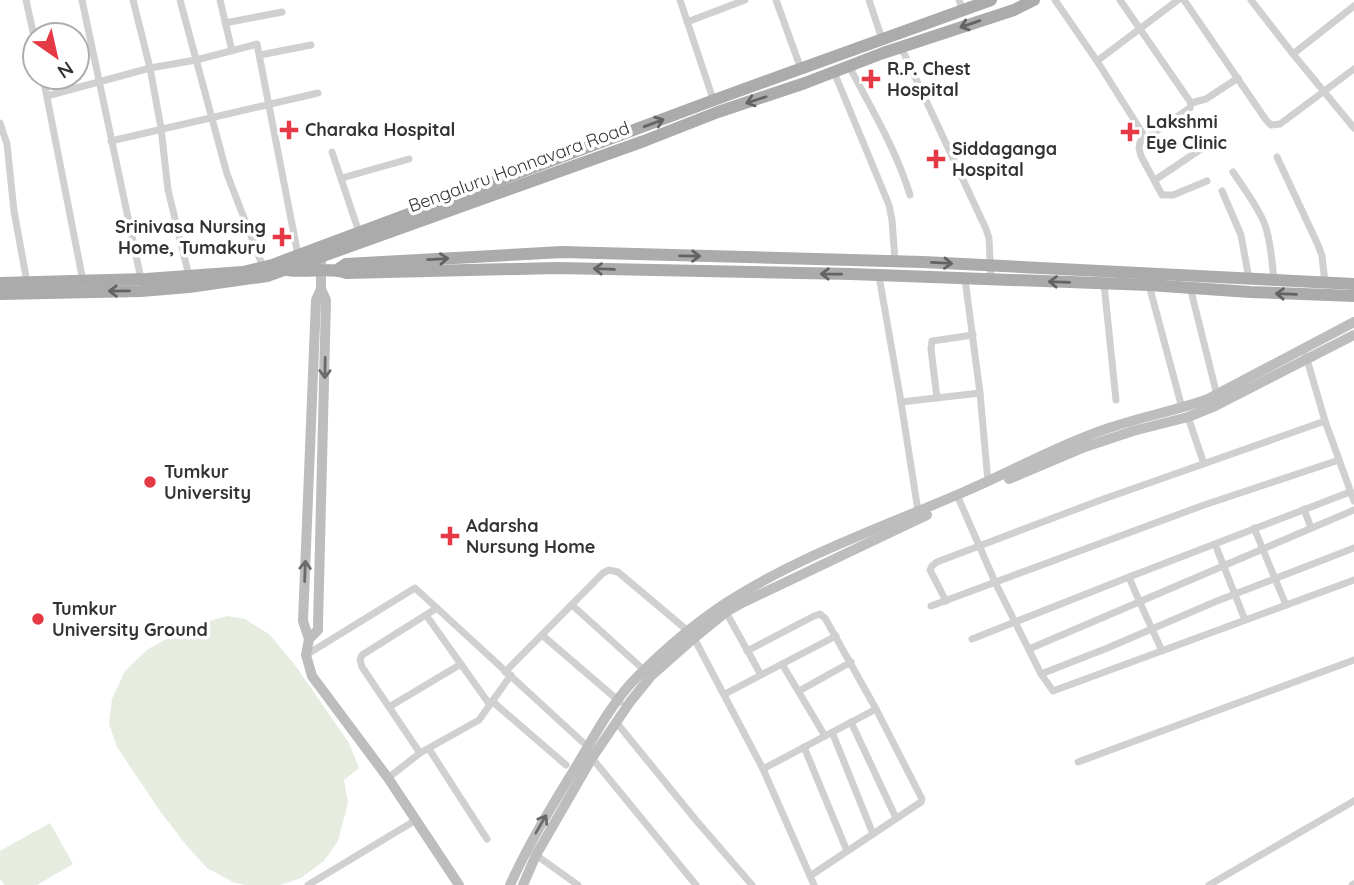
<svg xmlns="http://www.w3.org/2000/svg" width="1354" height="885" font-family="Quicksand,sans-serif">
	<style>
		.green { fill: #e6ecdf }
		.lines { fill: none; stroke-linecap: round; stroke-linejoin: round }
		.minor { stroke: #d0d0d0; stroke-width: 7 }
		.secondary { stroke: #bdbdbd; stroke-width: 10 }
		.primary { stroke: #ababab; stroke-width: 12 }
		.oneway { stroke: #636363 }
		.oneway2 { stroke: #6a6a6a }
		.poi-dot { fill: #e63946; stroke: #fff; stroke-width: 2.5 }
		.labels { text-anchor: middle; stroke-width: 7; stroke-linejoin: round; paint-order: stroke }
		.poi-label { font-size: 18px; font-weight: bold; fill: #333; stroke: #fff; text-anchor: start }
		.street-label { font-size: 18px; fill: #333; stroke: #fff }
	</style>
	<rect width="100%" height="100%" fill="#fff"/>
	<g class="green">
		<polygon points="227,616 245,619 269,634 295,665 349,743 359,768 344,780 348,803 338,841 324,861 301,878 280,885 246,885 235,883 207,868 186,845 160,811 117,747 109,724 112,699 125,671 148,649 191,626"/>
		<polygon points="50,823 73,864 37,885 4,885 0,878 0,851"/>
	</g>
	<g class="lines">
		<g class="minor">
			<polyline points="26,0 35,41"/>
			<polyline points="82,0 141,279"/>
			<polyline points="133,0 150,68 161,128 168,190 189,276"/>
			<polyline points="180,0 227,174 263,267"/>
			<polyline points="220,0 232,51"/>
			<polyline points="680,0 714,102"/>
			<polyline points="776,0 801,69"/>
			<polyline points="869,0 882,39"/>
			<polyline points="959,0 963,10"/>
			<polyline points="1055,0 1097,61 1145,137"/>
			<polyline points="1120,0 1191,103 1190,108 1140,142 1139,148 1141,156 1162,195 1173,195 1207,181"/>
			<polyline points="1184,0 1266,120 1271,125 1280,124 1354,69"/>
			<polyline points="1251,0 1293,54 1354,128"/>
			<polyline points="687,22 745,0"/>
			<polyline points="225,23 282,12"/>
			<polyline points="901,47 986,229 989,238 991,280"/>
			<polyline points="1293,54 1354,6"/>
			<polyline points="260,55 311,45"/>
			<polyline points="1097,61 1178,0"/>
			<path d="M 849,66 C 871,108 896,149 910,195"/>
			<polyline points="834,72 889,205 892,220 895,261"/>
			<polyline points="43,77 83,281"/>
			<polyline points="47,96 150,68 196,60 257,44 298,255"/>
			<polyline points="1191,103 1206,99 1238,78"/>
			<polyline points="0,123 7,144 14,211 27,282"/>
			<polyline points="111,141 318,93"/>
			<polyline points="332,152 359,232"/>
			<polyline points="1277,157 1318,245 1322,256 1325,283"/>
			<path d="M 1233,172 C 1244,189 1258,206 1265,225 C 1271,242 1272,262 1274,280"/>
			<polyline points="342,178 409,159"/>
			<polyline points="1155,180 1210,143"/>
			<polyline points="1222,191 1241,235 1249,279"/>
			<polyline points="879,276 901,402 918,511"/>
			<polyline points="965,279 980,393 988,482"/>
			<polyline points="1104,284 1116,400"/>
			<polyline points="1149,285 1182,408"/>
			<polyline points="1190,287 1217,395"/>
			<polyline points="1306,356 1325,421 1354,501"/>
			<polyline points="937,398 931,349 932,341 973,335"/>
			<polyline points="901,402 980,393"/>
			<polyline points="1188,417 1204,464"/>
			<polyline points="957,495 995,582 1041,674 1053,691 1354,580"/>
			<polyline points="1304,509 1311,528"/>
			<polyline points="1254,528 1286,605"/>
			<polyline points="1215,544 1245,620"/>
			<path d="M 1129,577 C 1139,602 1151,626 1162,651"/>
			<polyline points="946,601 930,570 932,566 937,562 1098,501 1325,421"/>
			<polyline points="572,605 644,670"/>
			<polyline points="931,606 1204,505 1339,460"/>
			<polyline points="426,615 490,705"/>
			<polyline points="542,635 620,702"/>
			<polyline points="972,639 1129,577 1350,492"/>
			<polyline points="1029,649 1354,510"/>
			<polyline points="747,651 814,616 820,614 825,618 876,709 922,799 921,802 810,876"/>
			<polyline points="306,655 415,588 588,747"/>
			<polyline points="782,664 825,736"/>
			<polyline points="505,672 603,573 609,570 618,572 688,631 694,638 763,769 814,885"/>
			<polyline points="1041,674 1105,649 1217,601 1354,548"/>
			<polyline points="761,675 836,636"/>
			<polyline points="799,691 851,662"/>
			<polyline points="725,694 761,675 726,612"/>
			<polyline points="492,701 566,765"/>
			<polyline points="389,707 461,664"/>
			<polyline points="616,722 695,819 752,885"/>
			<polyline points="851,722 896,818"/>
			<polyline points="832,732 873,834"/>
			<polyline points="804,747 847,851"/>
			<polyline points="429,749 487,839"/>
			<polyline points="420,753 362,667 360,660 362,655 437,608"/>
			<polyline points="592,758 696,885"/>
			<polyline points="1078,762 1354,660"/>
			<polyline points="763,769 876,709"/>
			<polyline points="388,778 420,753 479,720 511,675"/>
			<polyline points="536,855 578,885"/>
			<polyline points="308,885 416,820"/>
			<polyline points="1209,885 1354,801"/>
			<polyline points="1352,885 1354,884"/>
		</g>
		<g class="secondary">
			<polyline points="321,249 321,289 316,300 303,621 309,639 306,655 312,676 388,778 459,885"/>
			<polyline points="1009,479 1085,447 1133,431 1188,417 1215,406 1354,335"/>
			<polyline points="309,639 318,630 318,625 326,300 321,289"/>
			<path d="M 510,885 C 529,843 553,804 577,765 C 595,735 612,702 637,677 C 664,650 694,624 726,603 C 800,555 886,526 966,491 C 1013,471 1058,445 1106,429 C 1140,417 1175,411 1208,399 L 1354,322"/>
			<polyline points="523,885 536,855 592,758 630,702 651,676 694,638 726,612 742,603 927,515"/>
		</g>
		<g class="primary">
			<path d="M 288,270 C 306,273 331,267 346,273 L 557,268 L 851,274 L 1149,285 L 1250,292 L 1354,296"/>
			<polyline points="337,270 346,264 562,252 923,262 1354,284"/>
			<polyline points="0,283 146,279 243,272 272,265 714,100 991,0"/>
			<polyline points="0,294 141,291 189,287 267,276 644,141 718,112 805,83 883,53 1014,10 1034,0"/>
		</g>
	</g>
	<defs><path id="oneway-shaft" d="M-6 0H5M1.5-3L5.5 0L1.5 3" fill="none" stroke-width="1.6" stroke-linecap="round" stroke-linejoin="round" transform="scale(1.75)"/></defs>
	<g class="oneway">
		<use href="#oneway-shaft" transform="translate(970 24) rotate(161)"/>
		<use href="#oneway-shaft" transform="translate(756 100) rotate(162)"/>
		<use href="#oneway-shaft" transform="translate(654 123) rotate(-20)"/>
		<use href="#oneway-shaft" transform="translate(690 256) rotate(1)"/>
		<use href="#oneway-shaft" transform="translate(438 259) rotate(-3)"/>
		<use href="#oneway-shaft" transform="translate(942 263) rotate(3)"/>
		<use href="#oneway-shaft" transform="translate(604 269) rotate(-178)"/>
		<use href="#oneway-shaft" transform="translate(831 274) rotate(-179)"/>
		<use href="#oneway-shaft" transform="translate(1059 282) rotate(-178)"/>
		<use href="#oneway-shaft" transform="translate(119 291) rotate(179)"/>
		<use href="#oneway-shaft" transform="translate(1286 294) rotate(-178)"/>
	</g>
	<g class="oneway2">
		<use href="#oneway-shaft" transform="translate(325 368) rotate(91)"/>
		<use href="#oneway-shaft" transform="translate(305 571) rotate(-88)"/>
		<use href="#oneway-shaft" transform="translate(541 824) rotate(-60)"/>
	</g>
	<g class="poi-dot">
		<path d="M867.5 68.5h7v7h7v7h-7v7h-7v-7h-7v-7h7z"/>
		<path d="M285.5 119.5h7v7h7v7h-7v7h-7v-7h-7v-7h7z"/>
		<path d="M1126.5 121.5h7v7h7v7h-7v7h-7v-7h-7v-7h7z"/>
		<path d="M932.5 148.5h7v7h7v7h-7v7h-7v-7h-7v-7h7z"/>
		<path d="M278.5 226.5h7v7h7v7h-7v7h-7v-7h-7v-7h7z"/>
		<circle cx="150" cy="482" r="7"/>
		<path d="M446.5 525.5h7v7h7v7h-7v7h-7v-7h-7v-7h7z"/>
		<circle cx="38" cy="619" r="7"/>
	</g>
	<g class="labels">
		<g class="poi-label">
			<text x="887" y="75">R.P. Chest<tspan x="887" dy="21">Hospital</tspan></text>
			<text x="1146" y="128">Lakshmi<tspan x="1146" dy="21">Eye Clinic</tspan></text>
			<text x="305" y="136">Charaka Hospital</text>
			<text x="952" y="155">Siddaganga<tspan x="952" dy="21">Hospital</tspan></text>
			<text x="266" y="233" text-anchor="end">Srinivasa Nursing<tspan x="266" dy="21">Home, Tumakuru</tspan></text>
			<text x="164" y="478">Tumkur<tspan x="164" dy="21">University</tspan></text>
			<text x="466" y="532">Adarsha<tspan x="466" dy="21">Nursung Home</tspan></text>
			<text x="52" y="615">Tumkur<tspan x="52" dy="21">University Ground</tspan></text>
		</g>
		<g class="street-label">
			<text transform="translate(519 167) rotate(-20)" y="6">Bengaluru Honnavara Road</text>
		</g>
	</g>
	<g transform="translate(56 56) rotate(146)"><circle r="33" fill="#ffffff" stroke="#adadad" stroke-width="2"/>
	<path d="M0-5L12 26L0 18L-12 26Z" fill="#e63946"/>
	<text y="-10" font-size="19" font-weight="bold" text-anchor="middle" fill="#333333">N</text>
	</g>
</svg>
